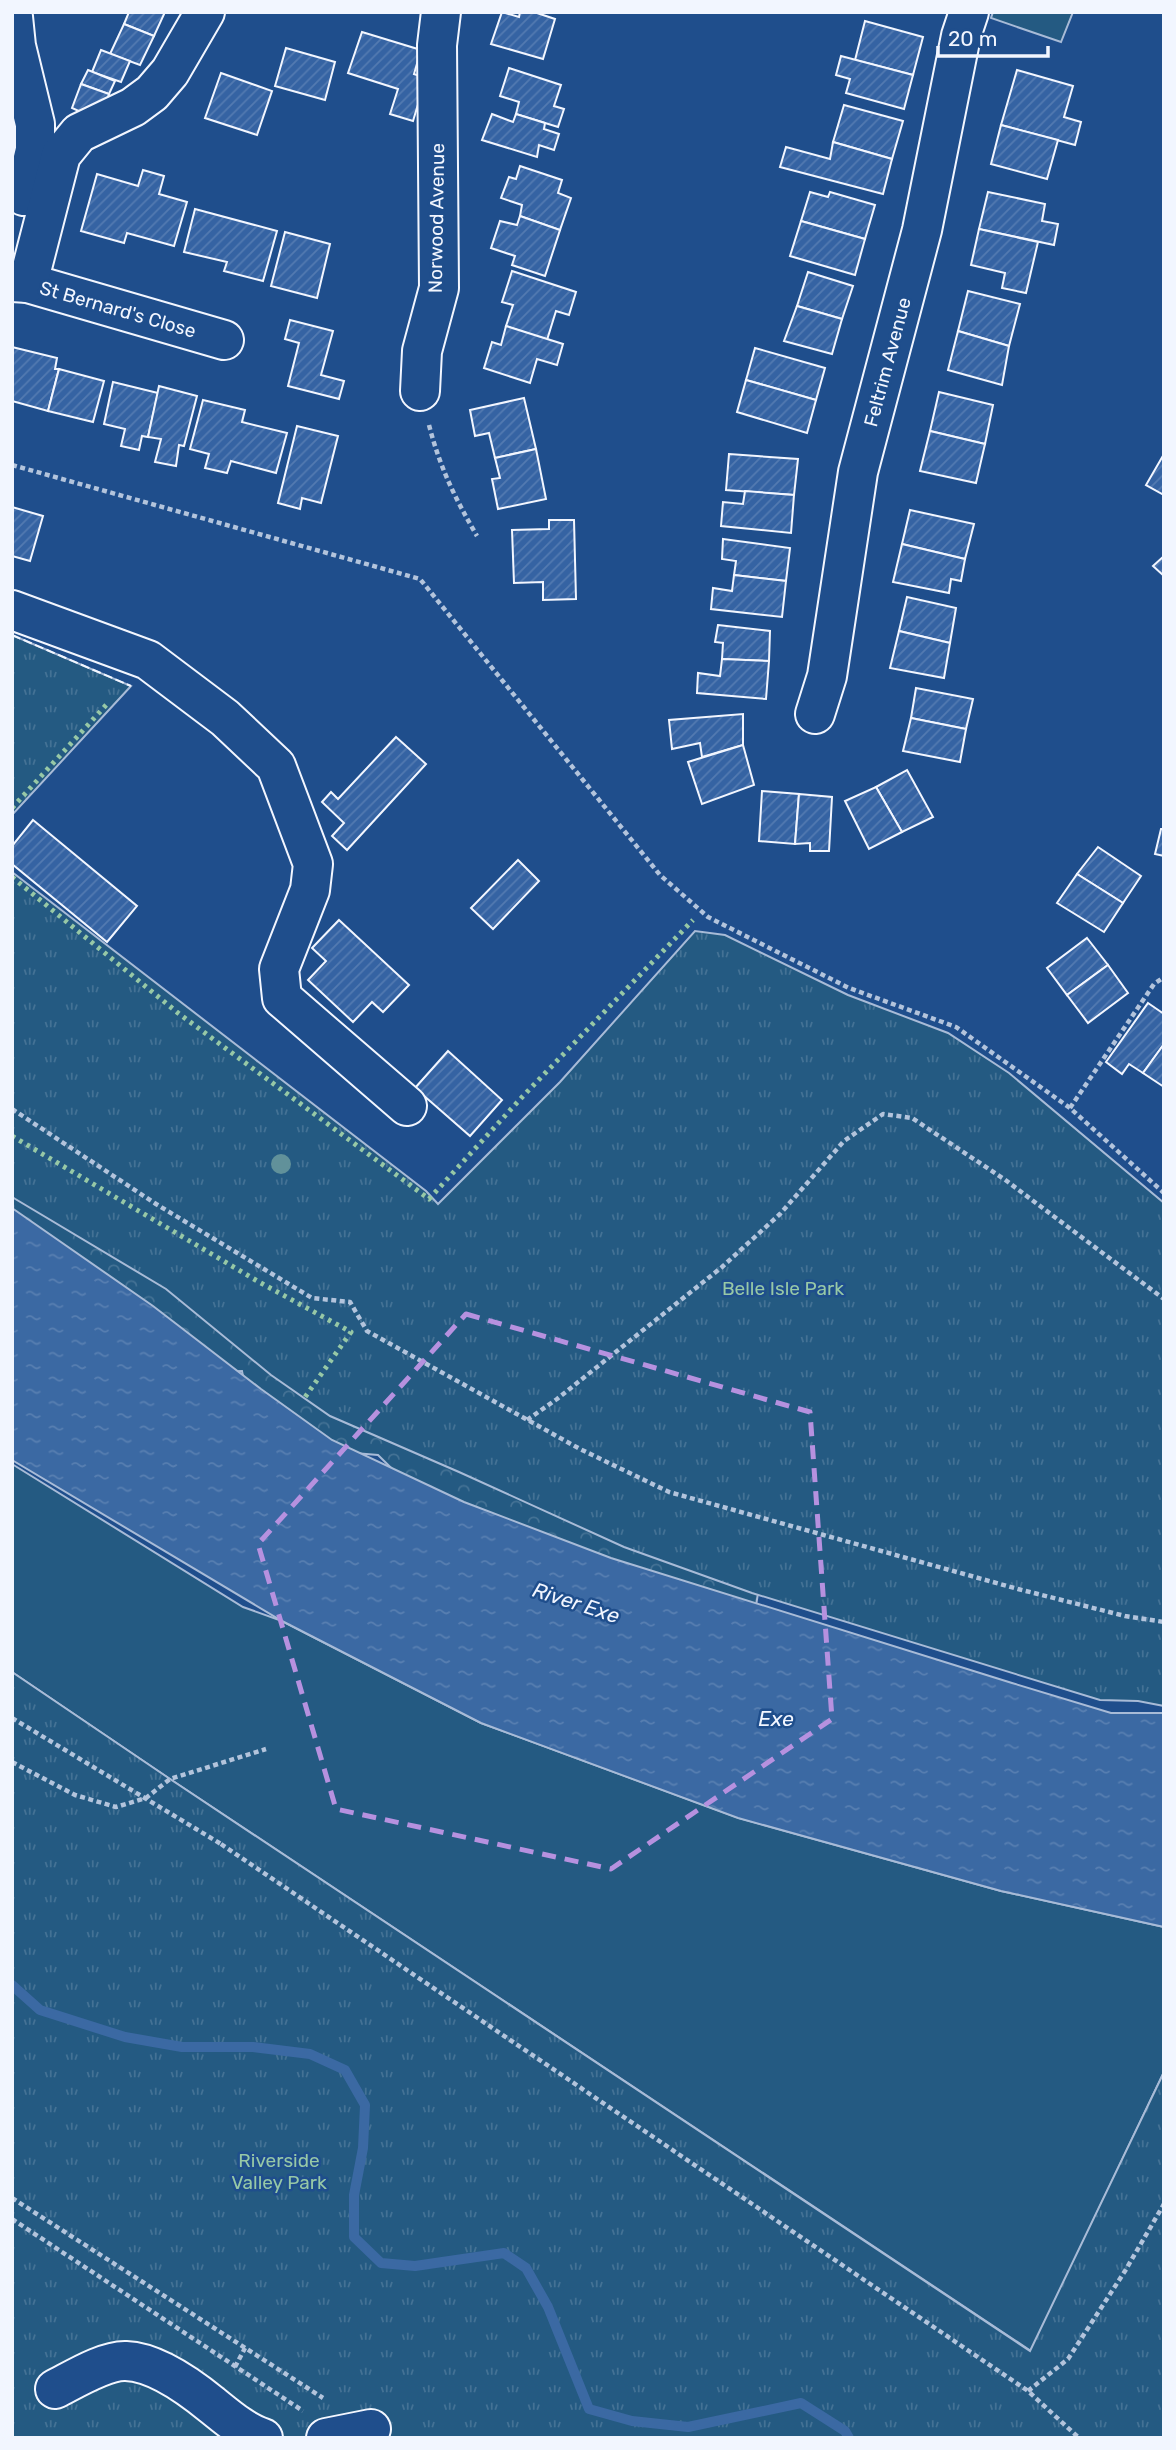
<svg xmlns="http://www.w3.org/2000/svg" width="1176" height="2450" font-family="Rubik,sans-serif">
	<style>
		.green { fill: #245a82; stroke: #a8bbd7; stroke-width: 2 }
		.forest { fill: url(#forest-crowns); stroke: #a8bbd7; stroke-width: 2 }
		.park { fill: url(#park-tufts); stroke: #a8bbd7; stroke-width: 2 }
		.water { fill: url(#water-ripples); stroke: #a8bbd7; stroke-width: 2 }
		.lines { fill: none; stroke-linecap: round; stroke-linejoin: round }
		.stream { stroke: #3b69a3; stroke-width: 10 }
		.building { fill: url(#building-hatch); stroke: #f2f6ff; stroke-width: 2 }
		.minor-casing { stroke: #f2f6ff; stroke-width: 42 }
		.path { stroke: #b3c4dc; stroke-width: 4.5; stroke-dasharray: 5 3.5; stroke-linecap: butt }
		.minor { stroke: #1f4e8c; stroke-width: 38 }
		.hedge { stroke: #97c8a6; stroke-width: 5; stroke-dasharray: 3.5 5; stroke-linecap: butt }
		.fence { stroke: #f2f6ff; stroke-width: 2; stroke-dasharray: 9 3.5; stroke-linecap: butt }
		.tree { fill: #61919a }
		.marked { fill: none; stroke: #b691df; stroke-width: 5; stroke-dasharray: 14 9; stroke-linejoin: round }
		.labels { text-anchor: middle; stroke-width: 5; stroke-linejoin: round; paint-order: stroke }
		.street-label { font-size: 19px; fill: #f2f6ff; stroke: #1f4e8c }
		.park-label { font-size: 19px; fill: #97c8a6; stroke: #1f4e8c }
		.water-label { font-size: 21px; font-style: italic; fill: #f2f6ff; stroke: #1f4e8c }
	</style>
	<defs>
		<pattern id="forest-crowns" width="20" height="18" patternUnits="userSpaceOnUse" patternTransform="scale(1.75)"><rect width="20" height="18" fill="#245a82"/><path d="M2 6a3 3 0 1 1 6 0M12 15a3 3 0 1 1 6 0" fill="none" stroke="#447295"/></pattern>
		<pattern id="park-tufts" width="24" height="20" patternUnits="userSpaceOnUse" patternTransform="scale(1.75)"><rect width="24" height="20" fill="#245a82"/><path d="M3 7l-1-3M5 7V3M7 7l1-3M15 17l-1-3M17 17v-4M19 17l1-3" fill="none" stroke="#447295"/></pattern>
		<pattern id="water-ripples" width="26" height="14" patternUnits="userSpaceOnUse" patternTransform="scale(1.75)"><rect width="26" height="14" fill="#3b69a3"/><path d="M2 4q2-2 4 0t4 0M15 11q2-2 4 0t4 0" fill="none" stroke="#587fb1"/></pattern>
		<pattern id="building-hatch" width="6" height="6" patternUnits="userSpaceOnUse" patternTransform="scale(1.75)"><rect width="6" height="6" fill="#3563a3"/><path d="M-1 1l2-2M0 6l6-6M5 7l2-2" fill="none" stroke="#537ab1"/></pattern>
	</defs>
	<rect width="100%" height="100%" fill="#1f4e8c"/>
	<g class="green">
		<polygon points="993,12 1073,12 1061,42 991,18"/>
		<polygon points="12,1464 243,1607 282,1621 481,1723 739,1818 1001,1891 1164,1927 1164,2072 1031,2351 170,1779 12,1672"/>
	</g>
	<polygon class="forest" points="12,1136 763,1563 753,1624 431,1507 378,1455 318,1450 252,1422 242,1371 216,1372 12,1232"/>
	<g class="park">
		<polygon points="12,635 131,686 12,815"/>
		<polygon points="12,872 426,1191 438,1204 560,1082 695,931 725,935 848,995 948,1033 1009,1073 1164,1203 1164,1706 1138,1701 1100,1700 752,1593 624,1547 459,1472 330,1416 271,1375 166,1289 12,1197"/>
		<polygon points="12,1672 170,1779 1030,2351 1164,2072 1164,2438 12,2438"/>
	</g>
	<polygon class="water" points="12,1208 153,1306 261,1389 332,1440 464,1502 611,1558 1012,1683 1111,1713 1164,1713 1164,1927 1001,1891 738,1818 481,1723 282,1621 12,1460"/>
	<g class="lines">
		<polyline class="stream" points="12,1985 40,2010 125,2037 182,2047 253,2047 310,2054 345,2070 365,2105 363,2148 354,2195 354,2237 381,2263 415,2266 504,2253 526,2268 548,2307 589,2409 632,2421 688,2427 801,2403 845,2431 849,2438"/>
	</g>
	<g class="building">
		<polygon points="129,12 165,12 154,36 124,24"/>
		<polygon points="502,12 519,17 520,12 534,12 555,19 543,59 491,44"/>
		<polygon points="865,21 923,37 913,75 855,60"/>
		<polygon points="124,24 154,36 140,65 110,54"/>
		<polygon points="362,32 421,50 414,74 426,78 413,121 390,114 398,89 348,73"/>
		<polygon points="286,48 335,62 325,100 275,86"/>
		<polygon points="101,50 130,61 121,82 92,72"/>
		<polygon points="841,56 913,75 904,109 846,93 850,79 836,75"/>
		<polygon points="509,68 561,85 554,106 564,109 558,127 516,114 519,102 500,96"/>
		<polygon points="88,70 115,81 109,94 81,84"/>
		<polygon points="1017,70 1073,86 1064,117 1081,122 1075,145 1001,125"/>
		<polygon points="221,73 272,91 257,135 205,118"/>
		<polygon points="81,84 109,94 103,110 92,117 72,108"/>
		<polygon points="844,105 903,121 892,159 833,142"/>
		<polygon points="492,114 513,122 516,114 545,123 544,129 559,134 554,150 539,145 537,157 482,140"/>
		<polygon points="1001,125 1058,140 1047,179 991,164"/>
		<polygon points="833,142 892,159 883,194 780,167 786,147 830,159"/>
		<polygon points="520,166 562,180 558,193 571,198 560,230 520,216 522,205 501,198 509,177 516,179"/>
		<polygon points="143,170 164,176 159,194 187,202 174,246 127,233 124,243 81,231 97,174 138,186"/>
		<polygon points="810,192 828,197 830,192 875,205 865,239 801,221"/>
		<polygon points="988,192 1045,204 1042,221 1058,224 1054,245 979,229"/>
		<polygon points="195,209 277,231 263,281 224,271 227,262 184,252"/>
		<polygon points="520,216 560,230 545,276 512,265 515,256 491,248 500,221 517,225"/>
		<polygon points="801,221 865,239 855,275 790,256"/>
		<polygon points="979,229 1038,242 1026,293 1002,288 1005,273 971,265"/>
		<polygon points="285,232 330,244 317,298 271,286"/>
		<polygon points="512,271 576,292 569,315 556,311 547,340 506,326 513,305 502,302"/>
		<polygon points="808,272 853,286 842,319 797,306"/>
		<polygon points="968,291 1020,304 1009,346 958,331"/>
		<polygon points="797,306 842,319 832,354 784,341"/>
		<polygon points="290,320 333,331 321,375 344,381 339,399 288,386 299,343 285,339"/>
		<polygon points="506,326 563,344 557,365 537,359 530,383 484,368 492,342 501,345"/>
		<polygon points="958,331 1009,346 1002,385 948,370"/>
		<polygon points="12,347 57,358 55,369 59,369 48,411 12,401"/>
		<polygon points="755,348 825,368 816,400 746,380"/>
		<polygon points="59,369 104,381 93,422 48,411"/>
		<polygon points="746,380 816,400 807,433 737,412"/>
		<polygon points="113,382 158,393 148,437 142,436 139,450 121,446 125,429 104,424"/>
		<polygon points="159,386 197,396 184,446 179,445 176,466 155,462 161,439 148,437"/>
		<polygon points="939,392 993,405 985,444 930,431"/>
		<polygon points="524,398 536,449 495,458 489,433 475,436 470,410"/>
		<polygon points="203,400 245,410 242,422 287,433 276,473 231,461 227,473 205,468 209,454 190,449"/>
		<polygon points="297,426 338,436 321,503 302,498 300,509 278,503"/>
		<polygon points="930,431 985,444 976,483 920,471"/>
		<polygon points="536,449 546,499 498,509 492,479 500,478 495,458"/>
		<polygon points="729,454 798,459 794,495 726,490"/>
		<polygon points="1164,454 1164,495 1146,485"/>
		<polygon points="745,491 794,495 791,533 721,526 723,502 743,504"/>
		<polygon points="12,507 43,516 30,561 12,556"/>
		<polygon points="910,510 974,524 965,559 902,544"/>
		<polygon points="549,520 574,520 576,599 543,600 543,582 514,583 512,530 549,529"/>
		<polygon points="723,539 790,548 786,581 734,575 736,561 722,559"/>
		<polygon points="902,544 965,559 961,581 951,579 949,593 893,582"/>
		<polygon points="1164,556 1164,576 1153,566"/>
		<polygon points="734,575 786,581 782,617 711,609 713,588 732,591"/>
		<polygon points="907,597 956,608 950,643 899,631"/>
		<polygon points="718,625 770,631 769,661 722,659 723,643 715,642"/>
		<polygon points="899,631 950,643 944,678 890,668"/>
		<polygon points="722,659 769,661 766,699 697,693 698,673 720,676"/>
		<polygon points="916,688 973,699 966,729 911,718"/>
		<polygon points="743,714 743,745 702,757 700,743 672,749 669,720"/>
		<polygon points="911,718 966,729 960,762 903,751"/>
		<polygon points="396,737 426,764 347,850 332,836 344,823 322,802 331,792 338,799"/>
		<polygon points="743,745 754,785 702,804 688,762"/>
		<polygon points="907,770 933,817 902,832 876,787"/>
		<polygon points="876,787 902,832 869,849 845,801"/>
		<polygon points="762,791 799,794 795,844 759,841"/>
		<polygon points="799,794 832,797 829,851 810,851 810,843 795,844"/>
		<polygon points="33,820 137,906 107,942 12,864 12,846"/>
		<polygon points="1161,829 1164,829 1164,856 1155,854"/>
		<polygon points="1098,847 1141,876 1123,903 1077,874"/>
		<polygon points="518,860 539,881 493,929 471,908"/>
		<polygon points="1077,874 1123,903 1104,932 1057,903"/>
		<polygon points="339,920 409,985 383,1012 372,1002 353,1022 308,980 326,961 312,948"/>
		<polygon points="1087,938 1108,965 1067,995 1047,968"/>
		<polygon points="1108,965 1128,993 1088,1023 1067,995"/>
		<polygon points="1148,1003 1164,1014 1164,1044 1143,1073 1129,1064 1122,1074 1106,1062"/>
		<polygon points="1164,1044 1164,1087 1143,1073"/>
		<polygon points="448,1051 502,1100 470,1136 415,1088"/>
	</g>
	<g class="lines">
		<g class="minor-casing">
			<g id="minor">
				<polyline points="13,17 16,46 35,124 35,150 24,196"/>
				<polyline points="12,282 28,283 224,340"/>
				<polyline points="28,283 61,155 79,133 133,107 152,93 170,72 205,12"/>
				<polyline points="420,391 422,351 439,288 437,45 441,12"/>
				<polyline points="12,610 148,660 225,718 276,766 313,864 310,890 279,969 282,998 407,1106"/>
				<polyline points="815,714 827,676 858,472 922,230 961,36 969,12"/>
				<path d="M 55,2389 C 73,2380 105,2360 126,2361 C 155,2362 190,2387 212,2405 C 227,2417 244,2432 263,2438"/>
				<polyline points="326,2438 371,2429"/>
			</g>
		</g>
		<g class="path">
			<path d="M 429,425 C 440,468 455,498 477,536"/>
			<polyline points="12,465 420,579 660,875 708,917 849,988 956,1027 1070,1108 1164,1193"/>
			<polyline points="1070,1108 1154,984 1164,977"/>
			<polyline points="12,1109 156,1204 312,1298 350,1302 367,1331 580,1449 669,1492 1018,1589 1125,1616 1164,1622"/>
			<polyline points="527,1420 557,1399 722,1267 780,1214 844,1141 883,1114 912,1118 1004,1179 1164,1299"/>
			<polyline points="12,1718 221,1844"/>
			<polyline points="12,1762 75,1795 116,1807 146,1798 170,1779 266,1749"/>
			<polyline points="221,1844 1028,2391 1079,2438"/>
			<polyline points="12,2198 323,2398"/>
			<polyline points="12,2219 303,2411"/>
			<polyline points="235,2367 245,2348"/>
			<polyline points="1028,2391 1068,2359 1125,2271 1164,2204"/>
		</g>
		<use href="#minor" class="minor"/>
		<g class="hedge">
			<polyline points="12,808 108,703"/>
			<polyline points="12,877 178,1013 429,1199 524,1095 693,920"/>
			<polyline points="12,1136 259,1282 351,1332 303,1400"/>
		</g>
		<polyline class="fence" points="12,635 131,686"/>
	</g>
	<circle class="tree" cx="281" cy="1164" r="10"/>
	<path class="marked" d="M 466,1314 L 810,1412 L 832,1719 L 611,1869 L 336,1809 L 258,1544 Z"/>
	<g class="labels">
		<g class="street-label">
			<text transform="translate(436 218) rotate(-89)" y="7">Norwood Avenue</text>
			<text transform="translate(118 309) rotate(16)" y="7">St Bernard's Close</text>
			<text transform="translate(887 362) rotate(-75)" y="7">Feltrim Avenue</text>
		</g>
		<g class="park-label">
			<text x="783" y="1295">Belle Isle Park</text>
			<text x="279" y="2167">Riverside<tspan x="279" dy="22">Valley Park</tspan></text>
		</g>
		<g class="water-label">
			<text transform="translate(576 1603) rotate(18)" y="7">River Exe</text>
			<text x="776" y="1726">Exe</text>
		</g>
	</g>
	<rect width="1176" height="2450" fill="none" stroke="#f2f6ff" stroke-width="28"/>
	<path d="M938 46v10h110v-10" fill="none" stroke="#f2f6ff" stroke-width="3.5"/>
	<text x="948" y="46" font-size="21" fill="#f2f6ff" stroke="#1f4e8c" stroke-width="5" paint-order="stroke">20 m</text>
</svg>
